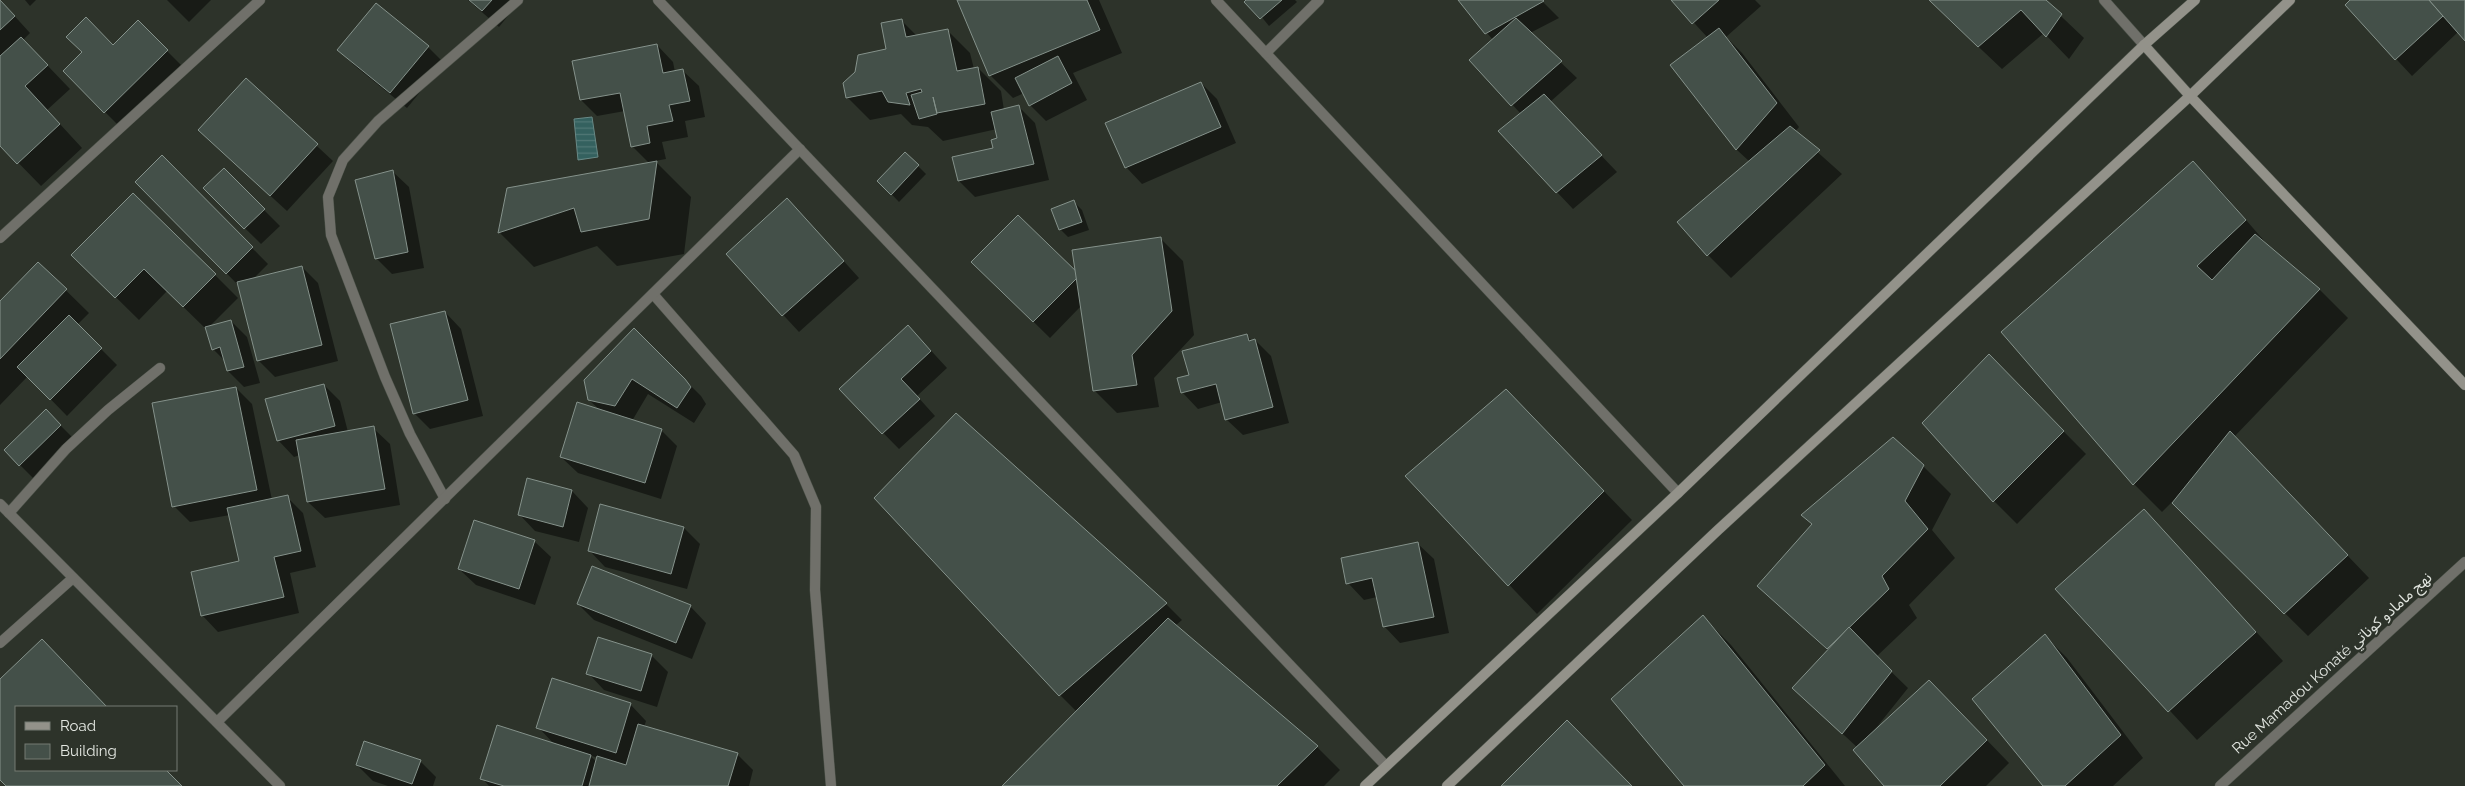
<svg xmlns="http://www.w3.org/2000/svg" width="2465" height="786" font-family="Raleway,'Noto Sans Arabic',sans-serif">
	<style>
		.water { fill: url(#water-rules); stroke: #688986 }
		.shadow { fill: #0007; fill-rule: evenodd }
		.building { fill: #445049; stroke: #85928b }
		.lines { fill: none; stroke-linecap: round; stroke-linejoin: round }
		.street-casing { stroke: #4a5047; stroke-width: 11 }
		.secondary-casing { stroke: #4a5047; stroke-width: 11 }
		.street { stroke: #70706a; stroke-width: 10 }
		.secondary { stroke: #93928a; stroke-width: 10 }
		.labels { text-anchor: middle; stroke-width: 5; stroke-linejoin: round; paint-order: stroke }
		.street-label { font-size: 15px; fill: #e2e6e0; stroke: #2d332a }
	</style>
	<defs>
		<pattern id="water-rules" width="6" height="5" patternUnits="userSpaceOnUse" patternTransform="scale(1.25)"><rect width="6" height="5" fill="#34615f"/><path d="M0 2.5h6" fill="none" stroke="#517876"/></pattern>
	</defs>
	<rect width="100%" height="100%" fill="#2d332a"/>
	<polygon class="water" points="592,117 598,157 578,160 574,119"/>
	<g class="shadow">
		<polygon points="0,0 30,33 23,40 70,89 47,110 82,148 41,186 0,144"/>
		<polygon points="25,0 36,0 30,6"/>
		<polygon points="167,0 211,0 189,22"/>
		<polygon points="468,0 521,0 499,27"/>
		<polygon points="958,0 1099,0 1122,53 1073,73 1087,100 1046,121 1030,105 1024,93 1013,98 990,75"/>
		<polygon points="1248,0 1295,0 1297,2 1269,26"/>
		<polygon points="1459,0 1541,0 1559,18 1530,33 1577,78 1550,102 1617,172 1573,209 1499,131 1521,114 1471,60 1493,40"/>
		<polygon points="1673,0 1755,0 1761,6 1726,37 1742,53 1799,127 1795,132 1842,174 1731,278 1708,255 1750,162 1737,150 1672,65 1708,38"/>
		<polygon points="1929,0 2044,0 2084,38 2069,59 2044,33 2002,69"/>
		<polygon points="2352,0 2465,0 2465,39 2458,32 2412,76 2346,5"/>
		<polygon points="902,21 917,36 947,30 970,53 974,69 978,68 1001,91 1004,110 1019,107 1035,123 1049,180 975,197 959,181 953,158 994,149 999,139 997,129 943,141 928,127 912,125 901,114 870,120 847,97 888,50"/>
		<polygon points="138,22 183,67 121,128 64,71 113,47"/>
		<polygon points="657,45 673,62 675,72 682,70 699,86 705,117 685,121 688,137 662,142 666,159 655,161 691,197 684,254 617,266 597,246 534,267 500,233 508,189 650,164 632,146 625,111 597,116 581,100"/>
		<polygon points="428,47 444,63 407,108 355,66 339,50"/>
		<polygon points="246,80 333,161 287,211 216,146"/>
		<polygon points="1201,83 1217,99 1236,143 1142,184 1126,167"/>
		<polygon points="162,157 268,264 253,279 302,267 318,283 338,361 275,377 258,360 240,287 137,182"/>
		<polygon points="2192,163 2221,191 2272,250 2320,290 2348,318 2234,437 2369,578 2308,636 2172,502 2162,512 2134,484"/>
		<polygon points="918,166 926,174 899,202 879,181"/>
		<polygon points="224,170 280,226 261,244 204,188"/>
		<polygon points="392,171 409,187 424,268 392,274 376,258"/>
		<polygon points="1074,202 1082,210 1089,230 1068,237 1060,229"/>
		<polygon points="803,216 859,278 799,332 727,254"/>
		<polygon points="1160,238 1183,261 1194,335 1154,378 1159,407 1117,413 1094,390 1081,306 1050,338 973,262 1076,273"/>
		<polygon points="73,255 215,275 238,298 209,327 231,321 247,337 260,383 244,387 228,371 225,361 213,349 207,330 167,291 139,320"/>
		<polygon points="38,263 89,313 77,325 117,365 67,416 28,376 0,405 0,303"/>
		<polygon points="445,312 461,329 483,416 430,429 414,413"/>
		<polygon points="635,330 701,396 706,404 694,423 648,394 632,421 661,430 677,446 661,499 578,473 561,457 601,411 589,400"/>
		<polygon points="1247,336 1252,341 1255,340 1271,356 1289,423 1243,435 1226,419 1222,402 1198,409 1182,392"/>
		<polygon points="924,343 947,368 917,396 935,416 899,449 841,390"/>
		<polygon points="1989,356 2086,454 2017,524 1994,501"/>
		<polygon points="324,385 340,401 348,432 373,428 390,444 400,505 325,518 308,502 300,455 294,457 278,440"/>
		<polygon points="236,388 252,404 272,500 287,497 303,513 316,567 290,573 299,613 218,632 202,615 241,562 230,515 190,522 174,506"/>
		<polygon points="46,411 77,442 36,481 5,450"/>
		<polygon points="956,415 1166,604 1182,620 1175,626 1317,747 1340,770 1324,786 1004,786 1077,712 1060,695"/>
		<polygon points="1534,419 1632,520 1537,614 1406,476"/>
		<polygon points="1923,466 1951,494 1932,530 1955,558 1909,605 1917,618 1876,657 1908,688 1872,733 1952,704 2009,763 1986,786 1886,786 1858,748 1793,688 1828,651 1759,586"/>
		<polygon points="572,491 588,508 579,542 535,531 519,514"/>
		<polygon points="2144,510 2283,661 2197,740 2057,589"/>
		<polygon points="684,528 700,544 687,589 605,567 589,550"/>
		<polygon points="534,541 551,557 535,605 476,585 459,569"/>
		<polygon points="1417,543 1434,559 1449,633 1400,643 1384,626 1377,597 1364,600 1348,583"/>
		<polygon points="578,604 690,606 706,623 692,659 594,620"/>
		<polygon points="1703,617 1731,645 1845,786 1686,786"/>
		<polygon points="2044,635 2067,658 2143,758 2113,786 2045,786"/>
		<polygon points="599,638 652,656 668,672 657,707 604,690 588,673"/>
		<polygon points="70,669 106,707 16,707 16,770 166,770 181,786 8,786 0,778 0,680"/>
		<path d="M 630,704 L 646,721 L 644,727 L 737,754 L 753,770 L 749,786 L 489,786 L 482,778 L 555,745 L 538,727 ZM 589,755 L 598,758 L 597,762 Z"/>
		<polygon points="420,761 436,777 433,786 388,786 373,781 357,765"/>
	</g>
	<g class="building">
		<polygon points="0,0 15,16 0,30"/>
		<polygon points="469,0 492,0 482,11"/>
		<polygon points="957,0 1087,0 1100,30 989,76"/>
		<polygon points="1246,0 1282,0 1260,19 1244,2"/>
		<polygon points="1458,0 1543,0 1544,1 1485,34"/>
		<polygon points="1671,0 1719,0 1692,24"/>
		<polygon points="1929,0 2046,0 2062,14 2046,37 2021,10 1978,47"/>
		<polygon points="2350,0 2429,0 2443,16 2395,60 2345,5"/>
		<polygon points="2429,0 2465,0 2465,41 2443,16"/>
		<polygon points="376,3 429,46 390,93 337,50"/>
		<polygon points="86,17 113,45 138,20 168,50 104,113 63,71 82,52 66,37"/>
		<polygon points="1516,18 1562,61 1511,106 1469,60"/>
		<polygon points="902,19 906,37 948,29 957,71 978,67 985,104 937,113 933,97 937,114 919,119 911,95 922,92 921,89 906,93 910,105 888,102 882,91 846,98 843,83 855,72 858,55 886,49 881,23"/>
		<polygon points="1719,28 1777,103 1736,150 1670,65"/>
		<polygon points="21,37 48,65 25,86 60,124 17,164 0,146 0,56"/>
		<polygon points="657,44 663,73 683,69 690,101 669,105 673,121 647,126 650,143 631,147 620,93 580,100 572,61"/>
		<polygon points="1058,56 1072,83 1029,106 1015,78"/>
		<polygon points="246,78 318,144 270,196 198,130"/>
		<polygon points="1201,82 1221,127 1125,168 1105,123"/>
		<polygon points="1544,94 1602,155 1556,193 1498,131"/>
		<polygon points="1019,105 1034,164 958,181 952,157 993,148 991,140 997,138 991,112"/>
		<polygon points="1790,126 1820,150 1707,256 1677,222"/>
		<polygon points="905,152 919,165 891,195 877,181"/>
		<polygon points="162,155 253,247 226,274 135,182"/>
		<polygon points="657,161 649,219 581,232 574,208 498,233 507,188"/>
		<polygon points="2193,161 2246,220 2197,266 2212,280 2255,234 2320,289 2133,485 2001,332"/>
		<polygon points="224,168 265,209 244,229 203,188"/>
		<polygon points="393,170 408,252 375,259 355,180"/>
		<polygon points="133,193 216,274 183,307 144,269 115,298 71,255"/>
		<polygon points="787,198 844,261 782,316 726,254"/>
		<polygon points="1074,200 1082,222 1059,230 1051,209"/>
		<polygon points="1018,215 1080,275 1033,322 971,262"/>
		<polygon points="1161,237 1172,311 1132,355 1137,385 1093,391 1072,250"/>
		<polygon points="38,262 67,289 0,359 0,301"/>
		<polygon points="302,266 322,345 257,361 237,282"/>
		<polygon points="445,311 468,400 413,414 390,324"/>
		<polygon points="69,315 102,348 50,400 17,367"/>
		<polygon points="231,320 244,367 227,371 220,347 212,350 205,327"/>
		<polygon points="908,325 931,351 901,379 920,399 882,434 839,389"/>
		<polygon points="634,328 685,379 691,387 677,408 632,379 615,406 588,400 584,380"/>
		<polygon points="1247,334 1249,341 1255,339 1273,407 1225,420 1216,384 1181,393 1177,378 1189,375 1182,351"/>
		<polygon points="1989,354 2064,431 1993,502 1922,423"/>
		<polygon points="324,384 335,426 277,441 265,399"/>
		<polygon points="236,387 257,490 172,507 152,403"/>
		<polygon points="1506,389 1604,491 1508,586 1405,476"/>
		<polygon points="577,402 662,429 645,483 560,457"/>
		<polygon points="46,409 61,425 19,466 4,450"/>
		<polygon points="956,413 1167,603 1059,696 874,498"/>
		<polygon points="374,426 385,489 307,502 296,440"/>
		<polygon points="2230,431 2348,555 2284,614 2172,503"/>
		<polygon points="1893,437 1924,465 1905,501 1928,529 1882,576 1889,589 1827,649 1757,586 1812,524 1801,515"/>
		<polygon points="527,478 572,490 563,527 518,515"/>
		<polygon points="288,495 301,551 274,557 284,597 201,616 191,572 239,561 227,508"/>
		<polygon points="600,504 684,527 671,574 588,551"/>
		<polygon points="2144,509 2256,632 2168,712 2055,589"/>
		<polygon points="474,520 535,540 519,589 458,569"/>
		<polygon points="1418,542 1434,617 1383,627 1372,578 1346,584 1341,558"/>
		<polygon points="592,566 691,605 676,643 577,604"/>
		<polygon points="1703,615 1825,765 1803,786 1684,786 1611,699"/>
		<polygon points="1168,618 1318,746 1277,786 1002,786"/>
		<polygon points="1849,627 1892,671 1842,734 1792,688"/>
		<polygon points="2045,634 2121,735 2065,786 2043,786 1972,699"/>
		<polygon points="598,637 652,654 641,691 586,674"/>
		<polygon points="42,639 107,707 16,707 16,770 166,770 182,786 6,786 0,780 0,679"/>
		<polygon points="552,678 631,703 616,753 536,728"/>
		<polygon points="1929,680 1987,740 1940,786 1884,786 1853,750"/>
		<polygon points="1567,720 1632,786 1501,786"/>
		<polygon points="638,724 738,753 728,786 589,786 597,756 626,765"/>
		<polygon points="497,725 591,755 582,786 504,786 480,779"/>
		<polygon points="364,741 421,760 412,784 356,765"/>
	</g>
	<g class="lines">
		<g class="street-casing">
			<g id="street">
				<polyline points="658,0 1386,766"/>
				<polyline points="1216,0 1678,493"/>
				<polyline points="2104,0 2144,45"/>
				<polyline points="1266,53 1319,0"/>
				<polyline points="0,238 260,0"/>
				<polyline points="653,294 794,455 816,507 815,590 831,786"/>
				<polyline points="445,499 410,434 385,377 331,235 328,197 343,160 378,121 518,0"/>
				<polyline points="0,504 280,786"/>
				<polyline points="9,513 66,449 108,410 160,368"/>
				<polyline points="0,643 73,578"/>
				<polyline points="217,722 800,149"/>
				<polyline points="2220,786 2465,562"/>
			</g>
		</g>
		<g class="secondary-casing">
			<g id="secondary">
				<polyline points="2144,45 2190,96 2465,385"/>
				<polyline points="1365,786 1678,493 2144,45 2195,0"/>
				<polyline points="1447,786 1718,530 2190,96 2290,0"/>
			</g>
		</g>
		<use href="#street" class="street"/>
		<use href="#secondary" class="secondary"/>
	</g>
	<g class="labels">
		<g class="street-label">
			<text transform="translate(2332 663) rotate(-42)" y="5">Rue Mamadou Konaté نهج مامادو كوناتي</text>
		</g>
	</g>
	<rect x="15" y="706" width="162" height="65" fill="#2d332a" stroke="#757b73"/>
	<rect x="25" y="722" width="25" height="8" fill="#93928a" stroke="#757b73"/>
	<text x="60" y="731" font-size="15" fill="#e2e6e0">Road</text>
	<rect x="25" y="744" width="25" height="15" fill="#445049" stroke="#757b73"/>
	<text x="60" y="756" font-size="15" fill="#e2e6e0">Building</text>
</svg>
